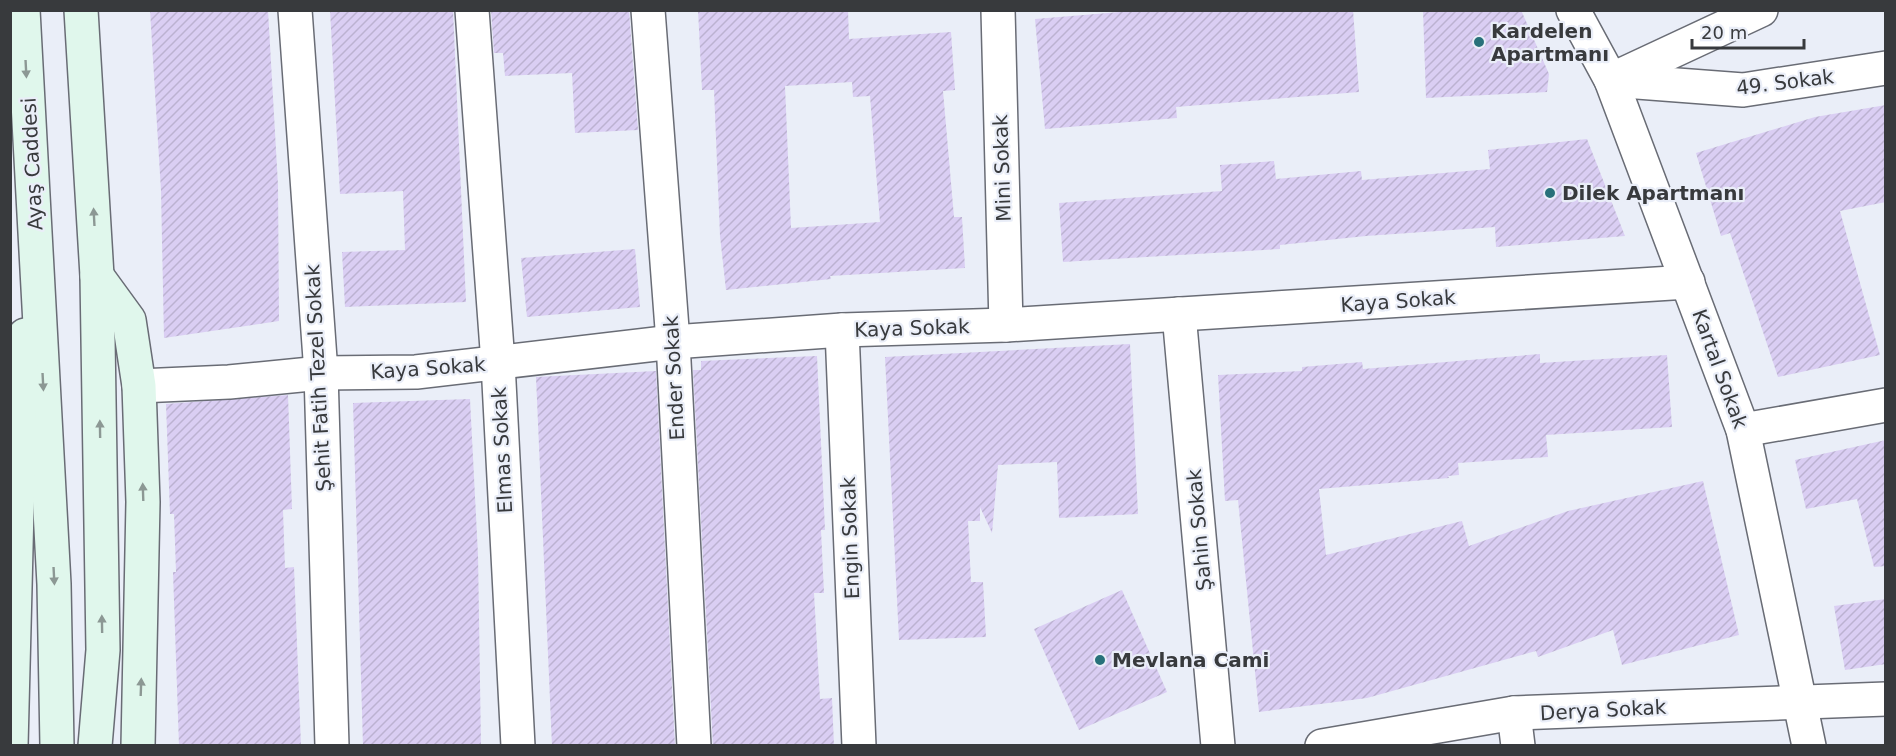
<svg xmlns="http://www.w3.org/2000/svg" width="1896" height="756" font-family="'DejaVu Sans',sans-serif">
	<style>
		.building { fill: url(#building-hatch); fill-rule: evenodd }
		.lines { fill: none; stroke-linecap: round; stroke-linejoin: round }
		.street-casing { stroke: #696c75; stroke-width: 36 }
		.secondary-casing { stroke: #696c75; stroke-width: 36 }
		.street { stroke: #fff; stroke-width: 33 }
		.secondary { stroke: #e0f7ec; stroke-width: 33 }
		.oneway { fill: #8c9894 }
		.poi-dot { fill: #28717a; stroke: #eaeef8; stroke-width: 2 }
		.labels { text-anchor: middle; stroke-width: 4.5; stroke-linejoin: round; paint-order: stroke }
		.poi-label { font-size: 20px; font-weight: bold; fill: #383a3d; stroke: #eaeef8; text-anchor: start }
		.street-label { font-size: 20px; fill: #383a3d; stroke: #eaeef8 }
	</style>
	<defs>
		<pattern id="building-hatch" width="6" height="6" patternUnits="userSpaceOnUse" patternTransform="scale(1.5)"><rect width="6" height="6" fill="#dacef3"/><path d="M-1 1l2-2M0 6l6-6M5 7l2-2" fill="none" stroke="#bcb2d1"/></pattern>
	</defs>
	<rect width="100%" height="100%" fill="#eaeef8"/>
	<g class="building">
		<polygon points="150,10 268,10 278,185 279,321 164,338 161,191"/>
		<polygon points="330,10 453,10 466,302 345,307 342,252 405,250 403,191 340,194"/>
		<polygon points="491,10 629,10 638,130 575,133 572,73 505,76 503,53 494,53"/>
		<path d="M 698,10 L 848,10 L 849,39 L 951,32 L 955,90 L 943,91 L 954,217 L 962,217 L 965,268 L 830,276 L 831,279 L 726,290 L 720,236 L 714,90 L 702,90 ZM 852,82 L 853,97 L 870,96 L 880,222 L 791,228 L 785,86 Z"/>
		<polygon points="1144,10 1353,10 1359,92 1176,107 1177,118 1045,129 1035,19"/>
		<polygon points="1423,10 1521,10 1549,74 1547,92 1426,98"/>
		<polygon points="1886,105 1886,202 1840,211 1880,355 1778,377 1730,233 1721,236 1696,153 1815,117"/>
		<polygon points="1587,139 1625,236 1496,247 1495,227 1366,236 1280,245 1280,249 1063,262 1059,203 1222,191 1220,165 1274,161 1276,179 1361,171 1362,180 1490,169 1488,150"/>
		<polygon points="635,249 640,307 527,317 521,258"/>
		<polygon points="1130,344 1138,514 1059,518 1057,462 998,465 992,533 980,507 980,521 968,521 971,582 983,582 986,637 899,640 885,357"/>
		<polygon points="1540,354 1540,363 1667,355 1672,427 1546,435 1548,457 1458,463 1459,475 1448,476 1449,478 1319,489 1326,555 1462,521 1469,546 1568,511 1703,481 1739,635 1622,665 1613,630 1538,657 1536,651 1367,698 1259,712 1238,500 1225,501 1218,375 1302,371 1302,367 1362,362 1363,369"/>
		<polygon points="817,356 825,530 821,530 824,593 814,593 820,699 832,698 834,746 713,746 693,370 701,370 701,361"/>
		<polygon points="656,371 675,746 552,746 536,377"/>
		<polygon points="288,395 292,509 283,510 285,568 294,567 301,746 179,746 173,572 176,572 174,514 170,514 166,404"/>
		<polygon points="470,399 478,555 481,746 363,746 353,403"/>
		<polygon points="1886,440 1886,566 1874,567 1857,499 1806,509 1795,460"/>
		<polygon points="1122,590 1167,692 1079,730 1034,629"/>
		<polygon points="1886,599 1886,664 1845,670 1834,606"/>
	</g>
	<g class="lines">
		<g class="street-casing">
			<g id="street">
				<polyline points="295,10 321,373 332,746"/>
				<polyline points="472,10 498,363 518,746"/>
				<polyline points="648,10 673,342 694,746"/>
				<polyline points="998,10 1006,325"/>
				<polyline points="1573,10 1611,80 1743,430 1809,746"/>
				<polyline points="1613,79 1761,10"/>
				<polyline points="1611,80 1743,90 1886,68"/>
				<polyline points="1179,314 1218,746"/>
				<polyline points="842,330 859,746"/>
				<polyline points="139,386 229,382 321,373 416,372 673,342 842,330 1006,325 1688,282"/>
				<polyline points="1743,430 1886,405"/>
				<polyline points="1514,713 1518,746"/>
				<polyline points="1322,746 1514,713 1886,699"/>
			</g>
		</g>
		<g class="secondary-casing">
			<g id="secondary">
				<polyline points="23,10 54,584 57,746"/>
				<polyline points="81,10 97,276 103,650 95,746"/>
				<polyline points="97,276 129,320 139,386 143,502 138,746"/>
				<polyline points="11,746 21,350 25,335"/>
			</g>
		</g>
		<use href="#street" class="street"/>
		<use href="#secondary" class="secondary"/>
	</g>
	<defs><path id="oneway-solid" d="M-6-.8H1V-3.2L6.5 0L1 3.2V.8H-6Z" transform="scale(1.5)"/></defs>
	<g class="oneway">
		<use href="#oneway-solid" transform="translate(26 69) rotate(87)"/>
		<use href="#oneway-solid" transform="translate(94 217) rotate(-93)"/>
		<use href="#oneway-solid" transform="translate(43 382) rotate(87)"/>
		<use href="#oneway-solid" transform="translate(100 429) rotate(-91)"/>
		<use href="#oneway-solid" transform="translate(143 492) rotate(-92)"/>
		<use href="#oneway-solid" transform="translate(54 576) rotate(87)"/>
		<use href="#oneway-solid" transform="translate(102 624) rotate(-91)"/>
		<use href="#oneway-solid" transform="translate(141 687) rotate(-88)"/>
	</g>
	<g class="poi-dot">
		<circle cx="1479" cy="42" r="6"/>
		<circle cx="1550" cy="193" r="6"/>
		<circle cx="1100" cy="660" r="6"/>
	</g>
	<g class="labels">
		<g class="poi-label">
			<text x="1491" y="38">Kardelen<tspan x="1491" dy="23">Apartmanı</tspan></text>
			<text x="1562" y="200">Dilek Apartmanı</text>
			<text x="1112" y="667">Mevlana Cami</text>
		</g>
		<g class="street-label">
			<text transform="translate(1785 82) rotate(-7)" y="7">49. Sokak</text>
			<text transform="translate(32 164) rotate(-93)" y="7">Ayaş Caddesi</text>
			<text transform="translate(1002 168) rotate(-92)" y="7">Mini Sokak</text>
			<text transform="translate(1398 301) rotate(-4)" y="7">Kaya Sokak</text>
			<text transform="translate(912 328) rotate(-2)" y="7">Kaya Sokak</text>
			<text transform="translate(428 368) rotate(-4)" y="7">Kaya Sokak</text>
			<text transform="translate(1720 369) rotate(70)" y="7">Kartal Sokak</text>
			<text transform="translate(318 378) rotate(-93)" y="7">Şehit Fatih Tezel Sokak</text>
			<text transform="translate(674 378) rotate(-93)" y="7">Ender Sokak</text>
			<text transform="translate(502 450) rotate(-93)" y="7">Elmas Sokak</text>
			<text transform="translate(1199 530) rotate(-95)" y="7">Şahin Sokak</text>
			<text transform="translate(850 538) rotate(-92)" y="7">Engin Sokak</text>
			<text transform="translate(1603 710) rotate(-3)" y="7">Derya Sokak</text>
		</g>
	</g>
	<rect width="1896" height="756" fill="none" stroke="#383a3d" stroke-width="24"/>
	<path d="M1692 39v9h112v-9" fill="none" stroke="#383a3d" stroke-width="3"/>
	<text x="1701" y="39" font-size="18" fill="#383a3d" stroke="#eaeef8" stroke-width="4.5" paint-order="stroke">20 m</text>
</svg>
